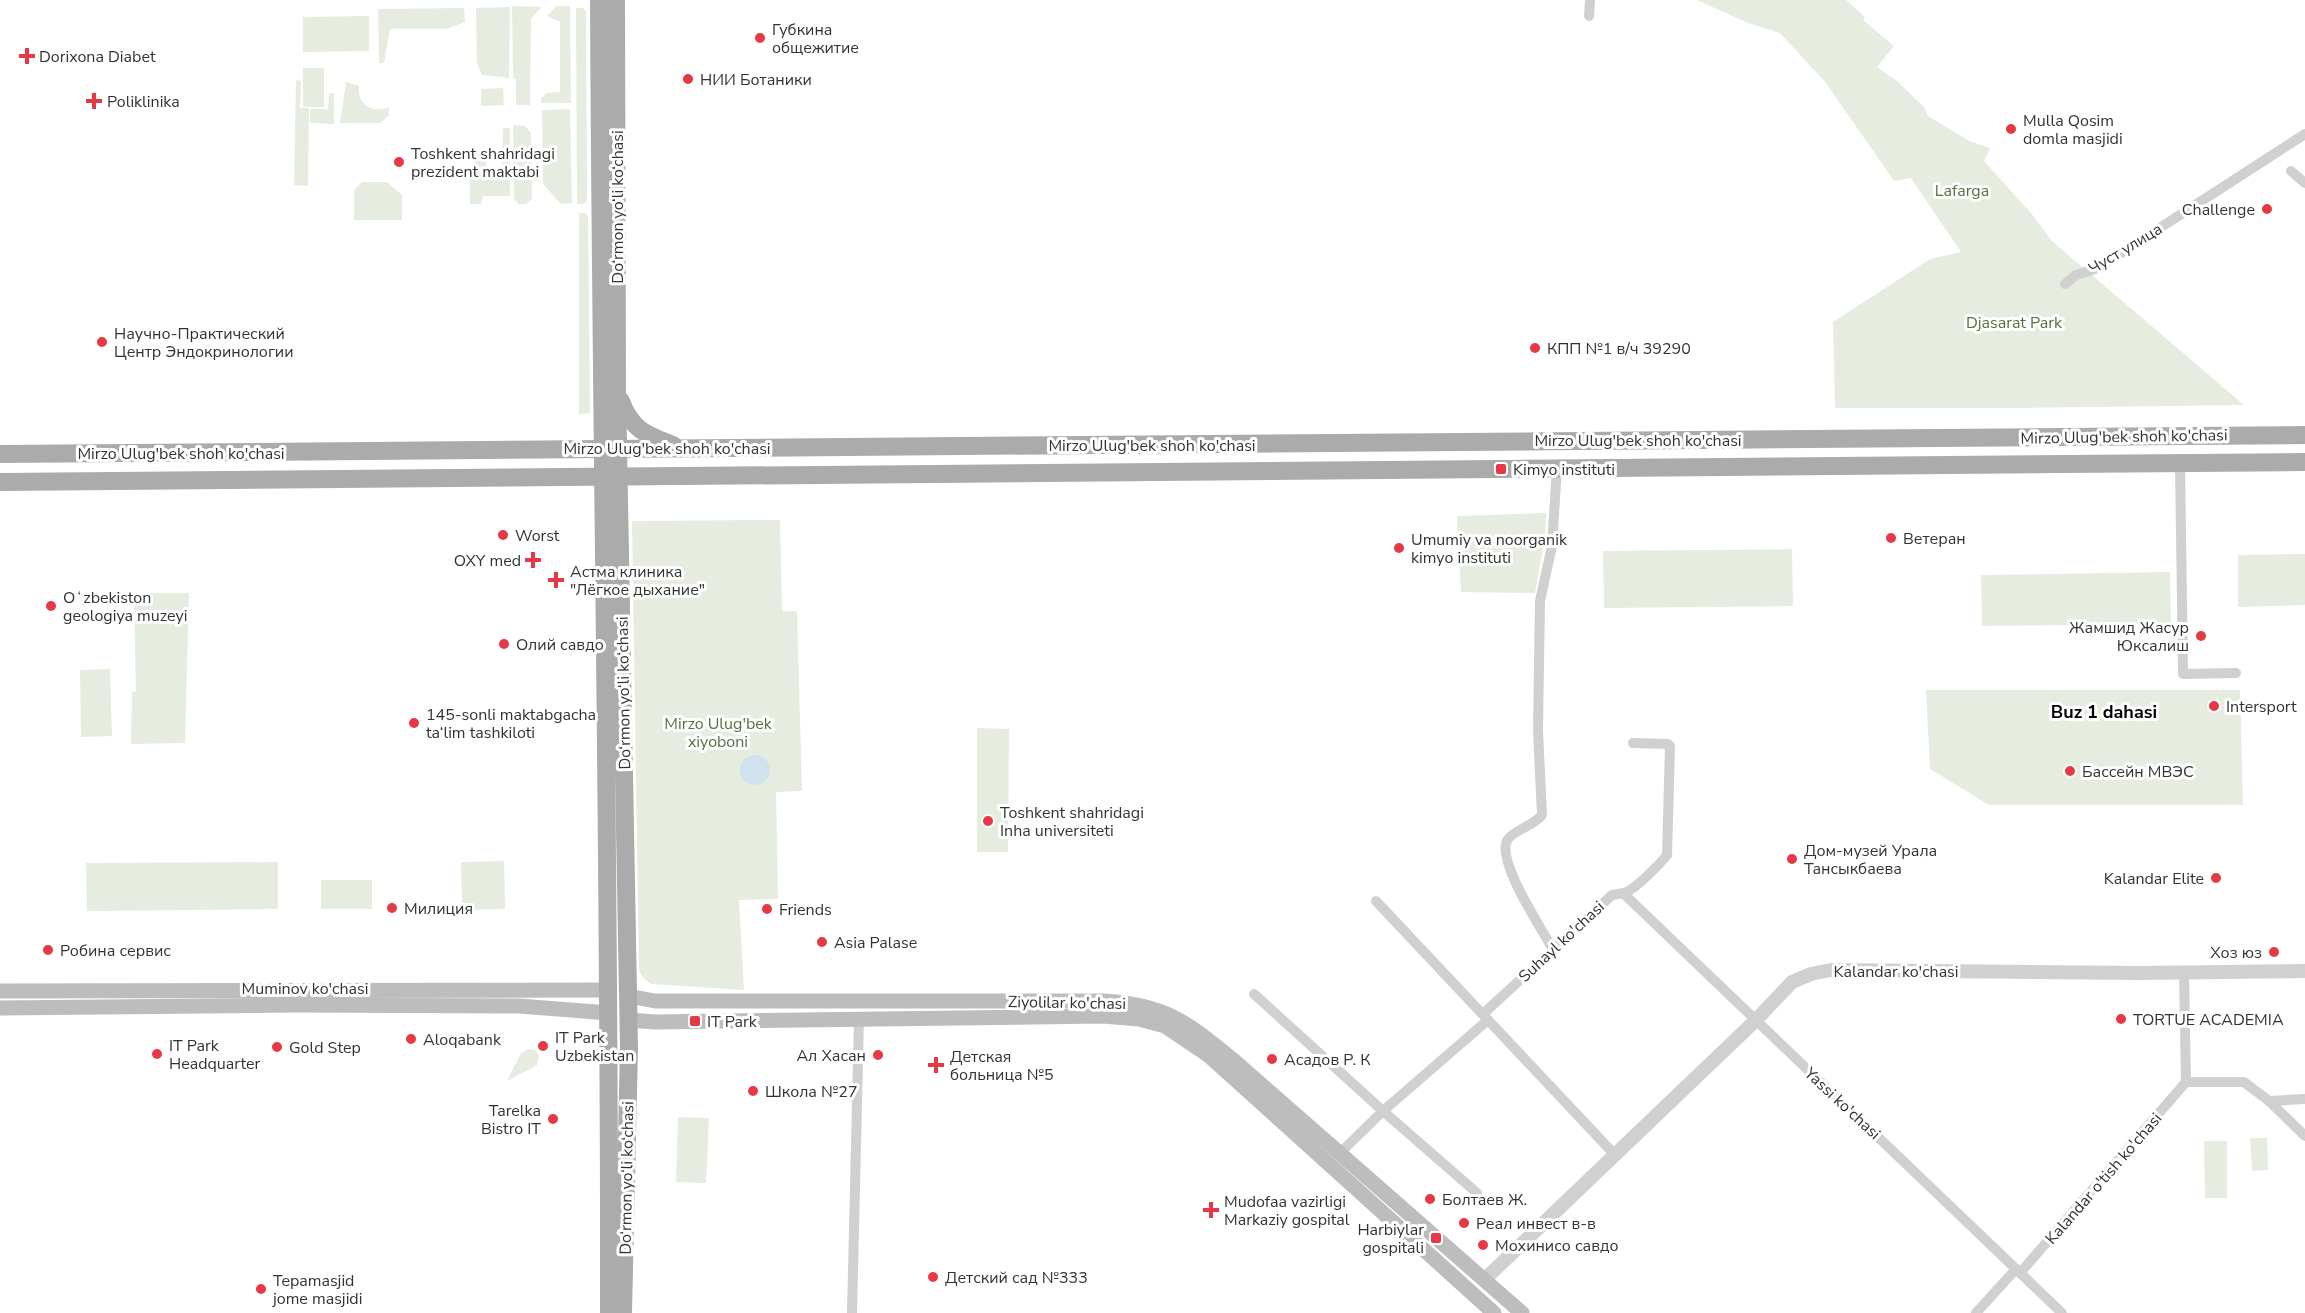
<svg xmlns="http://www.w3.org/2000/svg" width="2305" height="1313" font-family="'Nunito Sans',sans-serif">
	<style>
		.green { fill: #e6ecdf }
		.water { fill: #cfe2ee }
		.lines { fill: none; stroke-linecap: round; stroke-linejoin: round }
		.minor { stroke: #d0d0d0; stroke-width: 10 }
		.tertiary { stroke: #d0d0d0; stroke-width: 14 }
		.secondary { stroke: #bdbdbd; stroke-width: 15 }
		.primary { stroke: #ababab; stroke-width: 18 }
		.poi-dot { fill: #e63946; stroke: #fff; stroke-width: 2 }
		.labels { text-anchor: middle; stroke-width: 6; stroke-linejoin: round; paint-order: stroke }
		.poi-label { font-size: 16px; fill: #333; stroke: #fff; text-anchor: start }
		.park-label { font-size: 16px; fill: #56703f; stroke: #fff }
		.street-label { font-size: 16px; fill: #333; stroke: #fff }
		.neighbourhood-label { font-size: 18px; font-weight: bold; fill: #000; stroke: #fff }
	</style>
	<rect width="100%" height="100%" fill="#fff"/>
	<g class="green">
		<polygon points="1697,0 1846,0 1865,17 1863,20 1894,46 1877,67 1897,81 1924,107 1928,116 1969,141 1990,148 1984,161 2031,213 2052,241 2244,405 2022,408 1835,408 1833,322 1930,259 1961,252 1911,178 1894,181 1826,83 1780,33 1748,23"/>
		<polygon points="512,6 542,7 531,19 530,105 516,105 516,79 513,78"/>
		<polygon points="556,6 570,6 571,103 541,103 541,98 547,93 560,92 560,22 547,16"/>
		<polygon points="510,7 509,78 482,75 477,64 476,8"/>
		<polygon points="464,8 465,22 447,29 390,29 384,63 379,63 378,9"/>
		<polygon points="576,8 583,8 586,12 587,200 585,204 577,204"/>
		<polygon points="369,16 369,51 303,52 303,17"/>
		<rect x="303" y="68" width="21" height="39"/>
		<polygon points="296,80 301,81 300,108 309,108 308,186 294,185"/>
		<path d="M 346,82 L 359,86 C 357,105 373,114 389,107 L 389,115 L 380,123 L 340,123 Z"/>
		<polygon points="503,88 504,105 481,106 481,89"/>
		<polygon points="329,93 334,93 334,124 310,123 310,109 328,109"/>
		<polygon points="570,109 572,203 561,204 543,184 542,110"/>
		<polygon points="513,125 525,126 531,133 532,199 526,204 518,204 514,198"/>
		<polygon points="503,128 510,128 510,196 483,196 481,204 470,204 470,182 476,155 485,154 487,167 492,172 498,172 502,167"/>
		<polygon points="362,182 387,182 402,195 402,220 354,220 354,190"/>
		<polygon points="579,213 585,213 588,217 590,413 579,414"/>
		<polygon points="1546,513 1545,537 1535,593 1461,592 1457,516"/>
		<polygon points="780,520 782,611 797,611 802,791 776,792 778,899 739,900 744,990 651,984 643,978 639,970 632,521"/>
		<polygon points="1792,549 1793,606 1604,608 1603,551"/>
		<polygon points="2305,554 2305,605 2238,607 2238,555"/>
		<polygon points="2170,572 2171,624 1982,626 1981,575"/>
		<polygon points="134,593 189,593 185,743 131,744 132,691 136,692"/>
		<polygon points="110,669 112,736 81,737 80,670"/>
		<polygon points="1926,690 2240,690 2243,805 1989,805 1930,769"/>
		<polygon points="977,728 1009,729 1008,852 977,852"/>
		<polygon points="504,861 505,909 462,910 461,862"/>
		<polygon points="278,862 278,909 87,911 86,863"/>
		<rect x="321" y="880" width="51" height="29"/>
		<polygon points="529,1049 535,1050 539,1055 537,1065 507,1081 521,1053"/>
		<polygon points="678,1117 709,1118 706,1183 676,1182"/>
		<polygon points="2250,1138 2267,1138 2268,1170 2252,1171"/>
		<polygon points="2204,1141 2227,1141 2227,1198 2205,1198"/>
	</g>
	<circle class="water" cx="755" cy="770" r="15"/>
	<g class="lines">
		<g class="minor">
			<polyline points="1589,16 1590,0"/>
			<polyline points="2291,171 2305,183"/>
			<polyline points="2065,284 2076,275 2098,268 2305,134"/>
			<polyline points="2180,463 2183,674 2236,673"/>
			<polyline points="1624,894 2062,1313"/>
			<polyline points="1376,901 1616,1156"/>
			<path d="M 1552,948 C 1542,929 1494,858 1508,839 C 1516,829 1533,826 1542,815 L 1538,730 L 1540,601 L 1552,546 L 1557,468"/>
			<polyline points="2184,973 2186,1082"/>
			<polyline points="1254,994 1383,1111 1488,1020"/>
			<path d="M 1483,1014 L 1612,895 C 1617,894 1622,894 1627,892 C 1638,886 1659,865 1667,855 L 1670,746 L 1668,744 L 1633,743"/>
			<polyline points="2186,1082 2244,1082 2269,1101 2305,1136"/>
			<polyline points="2269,1101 2305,1099"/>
			<polyline points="1340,1153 1383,1111 1477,1193"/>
			<polyline points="2020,1273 2186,1082"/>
			<polyline points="852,1313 859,1019"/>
			<polyline points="1976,1313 2016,1269"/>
		</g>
		<polyline class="tertiary" points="1484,1280 1755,1021 1792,982 1811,974 1831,970 2139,973 2305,971"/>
		<g class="secondary">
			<polyline points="0,991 609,990"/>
			<path d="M 628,996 L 655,1001 L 1103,1001 C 1164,1004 1187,1022 1232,1059 L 1522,1313"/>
			<polyline points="0,1008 296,1005 519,1006 609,1013"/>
			<polyline points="629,1020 655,1022 1103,1016 1139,1019 1165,1026 1208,1055 1494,1313"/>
		</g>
		<g class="primary">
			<path d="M 599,0 C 601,438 610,875 609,1313"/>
			<polyline points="616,0 617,391 629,1048 623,1313"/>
			<path d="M 621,401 C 631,429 646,435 673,445"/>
			<polyline points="0,454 2305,435"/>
			<polyline points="0,482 2305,462"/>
		</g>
	</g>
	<g class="poi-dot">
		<circle cx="760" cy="38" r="6"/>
		<path d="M24 47h6v6h6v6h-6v6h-6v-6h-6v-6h6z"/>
		<circle cx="688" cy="79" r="6"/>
		<path d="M91 92h6v6h6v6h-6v6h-6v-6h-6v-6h6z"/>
		<circle cx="2011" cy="129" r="6"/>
		<circle cx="399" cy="162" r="6"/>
		<circle cx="2267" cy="209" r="6"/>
		<circle cx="102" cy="342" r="6"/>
		<circle cx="1535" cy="348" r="6"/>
		<rect x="1495" y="463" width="12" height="12" rx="3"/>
		<circle cx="503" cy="535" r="6"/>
		<circle cx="1891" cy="538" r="6"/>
		<circle cx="1399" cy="548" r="6"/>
		<path d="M530 551h6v6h6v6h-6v6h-6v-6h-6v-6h6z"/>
		<path d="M553 571h6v6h6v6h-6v6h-6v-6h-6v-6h6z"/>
		<circle cx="51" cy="606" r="6"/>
		<circle cx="2201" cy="636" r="6"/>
		<circle cx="504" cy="644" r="6"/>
		<circle cx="2214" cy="706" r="6"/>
		<circle cx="414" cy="723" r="6"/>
		<circle cx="2070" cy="771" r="6"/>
		<circle cx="988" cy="821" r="6"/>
		<circle cx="1792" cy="859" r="6"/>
		<circle cx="2216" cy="878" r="6"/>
		<circle cx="392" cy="908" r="6"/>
		<circle cx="767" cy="909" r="6"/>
		<circle cx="822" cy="942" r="6"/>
		<circle cx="48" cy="950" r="6"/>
		<circle cx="2274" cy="952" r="6"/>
		<circle cx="2121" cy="1019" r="6"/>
		<rect x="689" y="1015" width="12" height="12" rx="3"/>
		<circle cx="411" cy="1039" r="6"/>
		<circle cx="543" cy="1046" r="6"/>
		<circle cx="277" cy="1047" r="6"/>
		<circle cx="157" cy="1054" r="6"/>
		<circle cx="878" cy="1055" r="6"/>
		<circle cx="1272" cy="1059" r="6"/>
		<path d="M933 1056h6v6h6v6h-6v6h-6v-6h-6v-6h6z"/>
		<circle cx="753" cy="1091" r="6"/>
		<circle cx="553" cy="1119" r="6"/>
		<circle cx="1430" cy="1199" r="6"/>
		<path d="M1208 1201h6v6h6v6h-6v6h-6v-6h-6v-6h6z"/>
		<circle cx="1464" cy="1223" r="6"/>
		<rect x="1430" y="1232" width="12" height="12" rx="3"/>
		<circle cx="1483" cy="1245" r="6"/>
		<circle cx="933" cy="1277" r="6"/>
		<circle cx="261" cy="1289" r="6"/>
	</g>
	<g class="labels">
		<g class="poi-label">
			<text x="772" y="35">Губкина<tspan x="772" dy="18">общежитие</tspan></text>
			<text x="39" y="62">Dorixona Diabet</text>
			<text x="700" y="85">НИИ Ботаники</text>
			<text x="107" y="107">Poliklinika</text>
			<text x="2023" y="126">Mulla Qosim<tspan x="2023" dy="18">domla masjidi</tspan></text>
			<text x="411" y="159">Toshkent shahridagi<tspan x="411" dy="18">prezident maktabi</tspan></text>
			<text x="2255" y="215" text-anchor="end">Challenge</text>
			<text x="114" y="339">Научно-Практический<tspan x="114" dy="18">Центр Эндокринологии</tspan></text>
			<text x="1547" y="354">КПП №1 в/ч 39290</text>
			<text x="1513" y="475">Kimyo instituti</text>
			<text x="515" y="541">Worst</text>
			<text x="1903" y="544">Ветеран</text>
			<text x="1411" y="545">Umumiy va noorganik<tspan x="1411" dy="18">kimyo instituti</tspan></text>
			<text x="521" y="566" text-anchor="end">OXY med</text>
			<text x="570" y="577">Астма клиника<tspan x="570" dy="18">"Лёгкое дыхание"</tspan></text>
			<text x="63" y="603">Oʻzbekiston<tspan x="63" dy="18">geologiya muzeyi</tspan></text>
			<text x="2189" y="633" text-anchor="end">Жамшид Жасур<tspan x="2189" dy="18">Юксалиш</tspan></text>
			<text x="516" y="650">Олий савдо</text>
			<text x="2226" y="712">Intersport</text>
			<text x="426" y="720">145-sonli maktabgacha<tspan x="426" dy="18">ta‘lim tashkiloti</tspan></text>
			<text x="2082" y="777">Бассейн МВЭС</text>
			<text x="1000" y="818">Toshkent shahridagi<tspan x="1000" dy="18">Inha universiteti</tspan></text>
			<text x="1804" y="856">Дом-музей Урала<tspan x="1804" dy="18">Тансыкбаева</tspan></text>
			<text x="2204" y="884" text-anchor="end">Kalandar Elite</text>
			<text x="404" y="914">Милиция</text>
			<text x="779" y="915">Friends</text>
			<text x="834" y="948">Asia Palase</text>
			<text x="60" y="956">Робина сервис</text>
			<text x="2262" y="958" text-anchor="end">Хоз юз</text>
			<text x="2133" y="1025">TORTUE ACADEMIA</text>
			<text x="707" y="1027">IT Park</text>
			<text x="555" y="1043">IT Park<tspan x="555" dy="18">Uzbekistan</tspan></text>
			<text x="423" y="1045">Aloqabank</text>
			<text x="169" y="1051">IT Park<tspan x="169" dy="18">Headquarter</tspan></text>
			<text x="289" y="1053">Gold Step</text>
			<text x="866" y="1061" text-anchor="end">Ал Хасан</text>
			<text x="950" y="1062">Детская<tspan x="950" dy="18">больница №5</tspan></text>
			<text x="1284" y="1065">Асадов Р. К</text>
			<text x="765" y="1097">Школа №27</text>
			<text x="541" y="1116" text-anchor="end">Tarelka<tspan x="541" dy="18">Bistro IT</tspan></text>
			<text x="1442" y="1205">Болтаев Ж.</text>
			<text x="1224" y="1207">Mudofaa vazirligi<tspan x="1224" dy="18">Markaziy gospital</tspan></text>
			<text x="1476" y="1229">Реал инвест в-в</text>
			<text x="1424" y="1235" text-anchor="end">Harbiylar<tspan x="1424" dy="18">gospitali</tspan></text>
			<text x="1495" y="1251">Мохинисо савдо</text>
			<text x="945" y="1283">Детский сад №333</text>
			<text x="273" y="1286">Tepamasjid<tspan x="273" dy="18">jome masjidi</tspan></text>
		</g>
		<g class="park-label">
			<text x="1962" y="196">Lafarga</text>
			<text x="2014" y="328">Djasarat Park</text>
			<text x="718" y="729">Mirzo Ulug'bek<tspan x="718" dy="18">xiyoboni</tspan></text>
		</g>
		<g class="street-label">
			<text transform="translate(617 207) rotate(-90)" y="6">Do‘rmon yo‘li ko‘chasi</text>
			<text transform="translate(2125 248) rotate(-31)" y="6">Чуст улица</text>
			<text transform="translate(2124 436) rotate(-1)" y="6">Mirzo Ulug'bek shoh ko'chasi</text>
			<text x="1638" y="446">Mirzo Ulug'bek shoh ko'chasi</text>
			<text x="1152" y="451">Mirzo Ulug'bek shoh ko'chasi</text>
			<text x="667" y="454">Mirzo Ulug'bek shoh ko'chasi</text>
			<text x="181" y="459">Mirzo Ulug'bek shoh ko'chasi</text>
			<text transform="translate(623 693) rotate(-91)" y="6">Do‘rmon yo‘li ko‘chasi</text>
			<text transform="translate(1561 941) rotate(-43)" y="6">Suhayl ko'chasi</text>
			<text x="1896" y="977">Kalandar ko'chasi</text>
			<text x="305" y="994">Muminov ko'chasi</text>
			<text transform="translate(1067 1002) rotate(1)" y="6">Ziyolilar ko'chasi</text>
			<text transform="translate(1843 1103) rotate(43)" y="6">Yassi ko'chasi</text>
			<text transform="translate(626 1178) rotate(-89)" y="6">Do‘rmon yo‘li ko‘chasi</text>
			<text transform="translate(2103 1178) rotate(-49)" y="6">Kalandar o'tish ko'chasi</text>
		</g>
		<g class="neighbourhood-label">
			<text x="2104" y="718">Buz 1 dahasi</text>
		</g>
	</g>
</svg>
